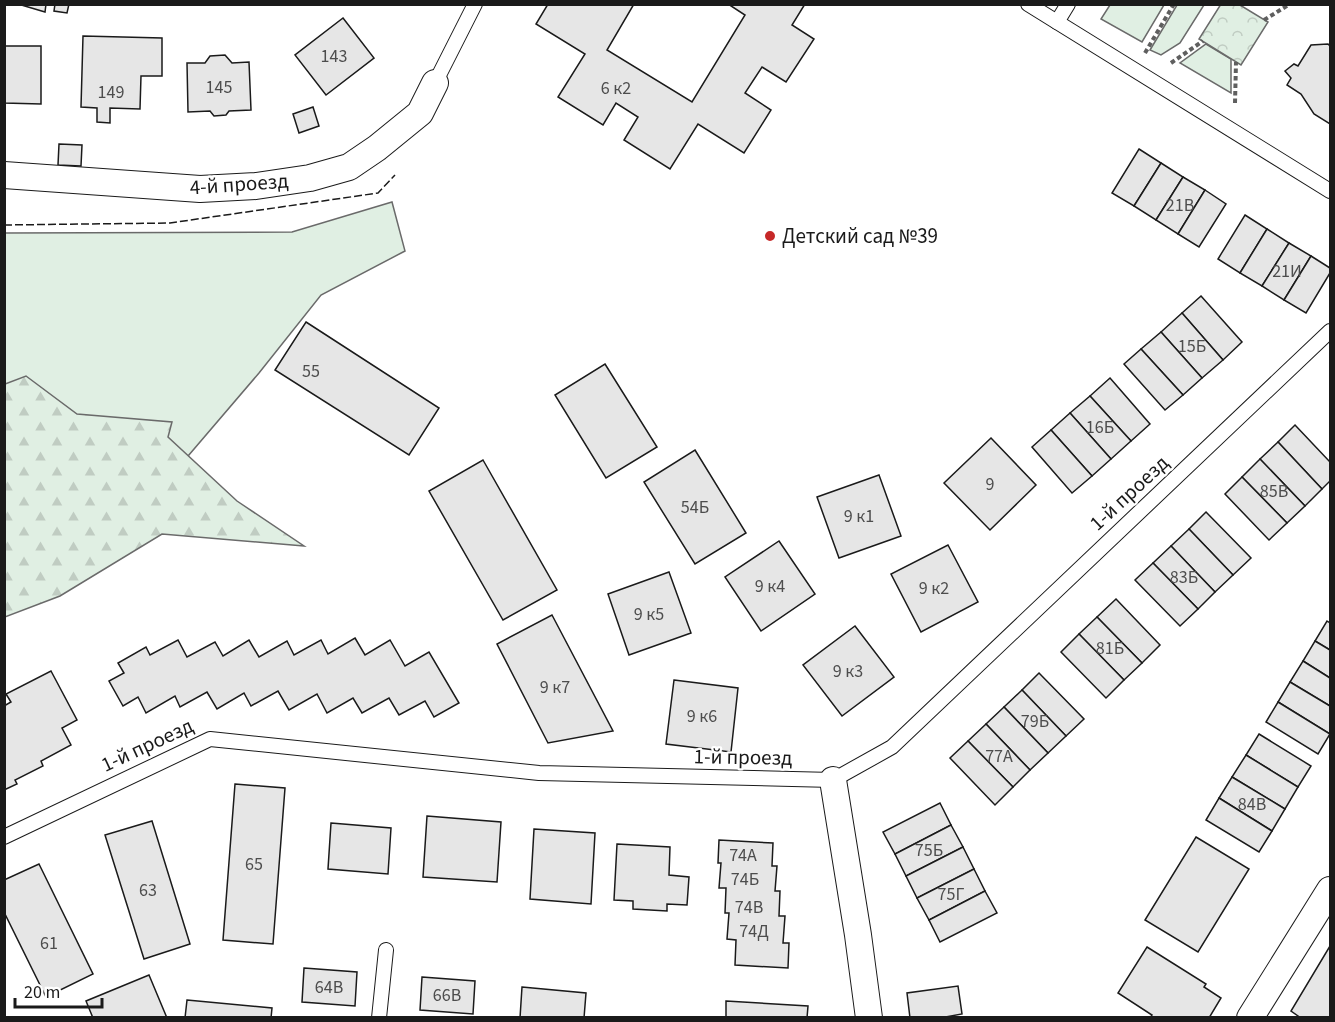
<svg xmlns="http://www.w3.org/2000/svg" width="1335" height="1022" font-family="'Source Sans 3',sans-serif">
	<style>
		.green { fill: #e0efe3; stroke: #6a6a6a; stroke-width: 1.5 }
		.forest { fill: url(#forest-firs); stroke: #6a6a6a; stroke-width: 1.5 }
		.park { fill: url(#park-crowns); stroke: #6a6a6a; stroke-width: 1.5 }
		.building { fill: #e6e6e6; stroke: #1a1a1a; stroke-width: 1.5 }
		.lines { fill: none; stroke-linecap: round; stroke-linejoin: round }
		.lane-casing { stroke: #1a1a1a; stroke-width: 16 }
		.street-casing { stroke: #1a1a1a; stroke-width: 28 }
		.path { stroke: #5f5f5f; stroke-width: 4; stroke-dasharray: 4.5 3; stroke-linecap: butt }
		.lane { stroke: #fff; stroke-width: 14 }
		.street { stroke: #fff; stroke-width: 26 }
		.fence { stroke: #1a1a1a; stroke-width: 1.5; stroke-dasharray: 8 3; stroke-linecap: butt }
		.poi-dot { fill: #c62828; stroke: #fff; stroke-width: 2 }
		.labels { text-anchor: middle; stroke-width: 4.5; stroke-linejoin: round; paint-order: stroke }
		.number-label { font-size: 18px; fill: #4d4d4d }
		.street-label { font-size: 21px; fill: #1a1a1a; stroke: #fff }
		.poi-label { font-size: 21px; fill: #1a1a1a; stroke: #fff; text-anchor: start }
	</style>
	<defs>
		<pattern id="forest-firs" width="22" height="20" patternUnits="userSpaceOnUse" patternTransform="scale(1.5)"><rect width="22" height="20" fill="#e0efe3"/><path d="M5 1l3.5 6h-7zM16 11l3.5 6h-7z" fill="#c0ccc2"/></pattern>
		<pattern id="park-crowns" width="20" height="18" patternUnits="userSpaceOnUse" patternTransform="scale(1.5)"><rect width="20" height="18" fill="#e0efe3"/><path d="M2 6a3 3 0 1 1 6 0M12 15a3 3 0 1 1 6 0" fill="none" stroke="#c0ccc2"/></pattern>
	</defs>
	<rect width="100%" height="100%" fill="#fff"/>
	<g class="green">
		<polygon points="1110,5 1110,4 1164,5 1142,42 1101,19"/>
		<polygon points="1177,5 1204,5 1180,43 1161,55 1150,50"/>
		<polygon points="1206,44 1231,59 1231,93 1180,63"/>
		<polygon points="392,202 405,251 321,295 259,373 100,559 5,596 5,233 292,232"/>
	</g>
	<polygon class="forest" points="26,376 77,414 172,422 168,437 237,501 304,546 162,534 60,596 5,617 5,384"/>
	<polygon class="park" points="1221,4 1240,5 1268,22 1241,65 1199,39"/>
	<g class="building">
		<polygon points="18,4 46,4 45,12"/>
		<polygon points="55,4 69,4 67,13 54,11"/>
		<polygon points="548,4 634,4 607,50 692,102 745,15 728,4 805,4 792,25 814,39 786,82 762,67 745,93 771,110 744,153 698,124 670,169 624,140 638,117 616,103 603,125 558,97 585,54 536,24"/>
		<polygon points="343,18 374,58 326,95 295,55"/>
		<polygon points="83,36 162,38 162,76 141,76 140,109 110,108 110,123 97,122 97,108 81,107"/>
		<polygon points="1328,44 1330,46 1330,124 1314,114 1301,94 1287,85 1291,78 1285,71 1294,64 1298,66 1311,45"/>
		<polygon points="4,46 41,46 41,104 4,103"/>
		<polygon points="225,55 232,63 249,62 251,110 229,111 226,115 214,116 210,111 188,112 187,63 205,63 210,56"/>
		<polygon points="313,107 319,126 299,133 293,114"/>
		<polygon points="59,144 82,145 81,166 58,165"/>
		<polygon points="1139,149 1161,163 1134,206 1112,193"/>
		<polygon points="1161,163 1183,177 1156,220 1134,206"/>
		<polygon points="1183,177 1205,190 1178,234 1156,220"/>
		<polygon points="1205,190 1226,204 1199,247 1178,234"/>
		<polygon points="1245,215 1267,229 1240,273 1218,259"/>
		<polygon points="1267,229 1289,243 1262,286 1240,273"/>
		<polygon points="1289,243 1311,256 1284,300 1262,286"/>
		<polygon points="1311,256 1330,268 1330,273 1306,313 1284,300"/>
		<polygon points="1201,296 1242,342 1223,360 1182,313"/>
		<polygon points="1182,313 1223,360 1202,378 1161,332"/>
		<polygon points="306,322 439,408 409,455 275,370"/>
		<polygon points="1161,332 1202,378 1183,395 1141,349"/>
		<polygon points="1141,349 1183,395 1165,410 1124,364"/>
		<polygon points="605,364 657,447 606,478 555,395"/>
		<polygon points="1110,378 1150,424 1131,441 1090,396"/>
		<polygon points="1090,396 1131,441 1111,459 1070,413"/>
		<polygon points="1070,413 1111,459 1092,476 1051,430"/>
		<polygon points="1295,425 1330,462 1330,481 1322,489 1278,442"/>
		<polygon points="1051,430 1092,476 1072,493 1032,447"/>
		<polygon points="991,438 1036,485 990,530 944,483"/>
		<polygon points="1278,442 1322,489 1305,506 1260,459"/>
		<polygon points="695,450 746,533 695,564 644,482"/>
		<polygon points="1260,459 1305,506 1287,523 1242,477"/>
		<polygon points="483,460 557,590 503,620 429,491"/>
		<polygon points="879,475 901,536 839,558 817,497"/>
		<polygon points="1242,477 1287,523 1269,540 1225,494"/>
		<polygon points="1206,512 1251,558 1233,575 1189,529"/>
		<polygon points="1189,529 1233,575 1215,592 1171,546"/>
		<polygon points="779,541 815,594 761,631 725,577"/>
		<polygon points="948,545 978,602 921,632 891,574"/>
		<polygon points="1171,546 1215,592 1198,609 1153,563"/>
		<polygon points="1153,563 1198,609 1180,626 1135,580"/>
		<polygon points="669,572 691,633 629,655 608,594"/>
		<polygon points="1116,599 1160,645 1142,663 1097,617"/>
		<polygon points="552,615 613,731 548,743 497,644"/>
		<polygon points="1097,617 1142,663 1124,680 1079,634"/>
		<polygon points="1327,621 1330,623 1330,650 1315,641"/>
		<polygon points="855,626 894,677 842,716 803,665"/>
		<polygon points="1079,634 1124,680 1106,698 1061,652"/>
		<polygon points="355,638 365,655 390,640 405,666 429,652 459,703 434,717 425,701 399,715 389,698 362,713 353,698 327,713 317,694 289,710 278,691 251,706 244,693 217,709 207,692 180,707 175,696 146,713 138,697 123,706 109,681 124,673 118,663 146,647 150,655 178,640 187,657 215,642 223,656 249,640 259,657 287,641 294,655 321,640 328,654"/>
		<polygon points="1315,641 1330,650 1330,678 1303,661"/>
		<polygon points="1303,661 1330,678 1330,706 1290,682"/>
		<polygon points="51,671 77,720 62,728 71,745 41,761 43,766 15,780 17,784 4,790 4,706 11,702 6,694"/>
		<polygon points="1039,673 1084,719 1066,736 1022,690"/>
		<polygon points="674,680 738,688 731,752 666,744"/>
		<polygon points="1290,682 1330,706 1330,734 1278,702"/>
		<polygon points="1022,690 1066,736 1048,753 1004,707"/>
		<polygon points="1278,702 1330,734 1318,754 1266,722"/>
		<polygon points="1004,707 1048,753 1030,770 986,724"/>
		<polygon points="986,724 1030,770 1013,787 968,741"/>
		<polygon points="1259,734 1311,766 1298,787 1246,755"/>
		<polygon points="968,741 1013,787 995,805 950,758"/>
		<polygon points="1246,755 1298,787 1285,809 1232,777"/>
		<polygon points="1232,777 1285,809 1272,831 1219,798"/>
		<polygon points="235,784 285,788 273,944 223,940"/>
		<polygon points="1219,798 1272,831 1259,852 1206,820"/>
		<polygon points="940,803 951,825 895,854 883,832"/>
		<polygon points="427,816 501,822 497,882 423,877"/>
		<polygon points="152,821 190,944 144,959 105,835"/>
		<polygon points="331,823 391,828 388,874 328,869"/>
		<polygon points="951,825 963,847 906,876 895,854"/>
		<polygon points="534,829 595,833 591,904 530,899"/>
		<polygon points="1196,837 1249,869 1198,952 1145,920"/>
		<polygon points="719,840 773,843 772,866 777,866 775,891 780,891 779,916 785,916 783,943 789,943 788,968 735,965 736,940 727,939 729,913 725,913 726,888 719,888 721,863 718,863"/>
		<polygon points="617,844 670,847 669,875 689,877 687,905 667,904 667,911 633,909 633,901 614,900"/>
		<polygon points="963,847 974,869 917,898 906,876"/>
		<polygon points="39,864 93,974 46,997 4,912 4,880"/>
		<polygon points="974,869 985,891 929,920 917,898"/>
		<polygon points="985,891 997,913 940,942 929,920"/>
		<polygon points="1330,946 1330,1018 1301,1018 1291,1011"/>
		<polygon points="1147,947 1206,984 1204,987 1221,998 1209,1018 1150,1018 1152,1015 1118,993"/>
		<polygon points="304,968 357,972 355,1006 302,1002"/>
		<polygon points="149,975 167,1018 93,1018 86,1001"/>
		<polygon points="422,977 475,981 473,1014 420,1010"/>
		<polygon points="958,986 962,1014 940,1018 910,1018 907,993"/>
		<polygon points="522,987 586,993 584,1018 520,1018"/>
		<polygon points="187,1000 272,1008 271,1018 185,1018"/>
		<polygon points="726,1001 808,1006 807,1018 726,1018"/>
	</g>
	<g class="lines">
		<g class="lane-casing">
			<g id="lane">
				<polyline points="1028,4 1057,22"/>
				<polyline points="1068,4 1057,22 1330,191"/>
				<polyline points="435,83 475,4"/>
				<polyline points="4,837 210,739 539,773 833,780 892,747 1330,331"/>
				<polyline points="379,1018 386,950"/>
			</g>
		</g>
		<g class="street-casing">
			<g id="street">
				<polyline points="4,175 200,189 256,186 310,178 349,167 377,148 420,113 435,83"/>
				<polyline points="833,780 858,935 869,1018"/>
				<polyline points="1250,1018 1330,890"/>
			</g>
		</g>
		<g class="path">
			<polyline points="1264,20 1290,4"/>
			<polyline points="1145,53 1174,4"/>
			<polyline points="1171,63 1203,41"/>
			<polyline points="1235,103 1236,62"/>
		</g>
		<use href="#lane" class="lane"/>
		<use href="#street" class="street"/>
		<polyline class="fence" points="4,225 170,223 378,193 395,175"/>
	</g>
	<circle class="poi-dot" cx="770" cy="236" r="6"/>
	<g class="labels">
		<g class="number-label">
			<text x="334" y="62">143</text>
			<text x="219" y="93">145</text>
			<text x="616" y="94">6 к2</text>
			<text x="111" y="98">149</text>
			<text x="1180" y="211">21В</text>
			<text x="1287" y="277">21И</text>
			<text x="1192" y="352">15Б</text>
			<text x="311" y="377">55</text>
			<text x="1100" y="433">16Б</text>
			<text x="990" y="490">9</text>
			<text x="1274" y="497">85В</text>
			<text x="695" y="513">54Б</text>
			<text x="859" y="522">9 к1</text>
			<text x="1184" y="583">83Б</text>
			<text x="770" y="592">9 к4</text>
			<text x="934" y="594">9 к2</text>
			<text x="649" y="620">9 к5</text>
			<text x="1110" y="654">81Б</text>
			<text x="848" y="677">9 к3</text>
			<text x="555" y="693">9 к7</text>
			<text x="702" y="722">9 к6</text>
			<text x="1035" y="727">79Б</text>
			<text x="999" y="762">77А</text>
			<text x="1252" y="810">84В</text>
			<text x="929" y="856">75Б</text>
			<text x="743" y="861">74А</text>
			<text x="254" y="870">65</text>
			<text x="745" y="885">74Б</text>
			<text x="148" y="896">63</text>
			<text x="951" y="900">75Г</text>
			<text x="749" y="913">74В</text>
			<text x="754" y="937">74Д</text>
			<text x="49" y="949">61</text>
			<text x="329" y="993">64В</text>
			<text x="447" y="1001">66В</text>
		</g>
		<g class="street-label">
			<text transform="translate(239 184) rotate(-4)" y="7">4-й проезд</text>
			<text transform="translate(1129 493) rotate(-43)" y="7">1-й проезд</text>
			<text transform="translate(147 745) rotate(-25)" y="7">1-й проезд</text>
			<text transform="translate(743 757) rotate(1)" y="7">1-й проезд</text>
		</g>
		<g class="poi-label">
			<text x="782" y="243">Детский сад №39</text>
		</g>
	</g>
	<rect width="1335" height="1022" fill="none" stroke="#1a1a1a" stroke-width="12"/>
	<path d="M15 998v9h87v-9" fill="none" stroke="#1a1a1a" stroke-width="3"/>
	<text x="24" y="998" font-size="18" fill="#1a1a1a" stroke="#ffffff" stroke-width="4.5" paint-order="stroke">20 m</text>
</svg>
